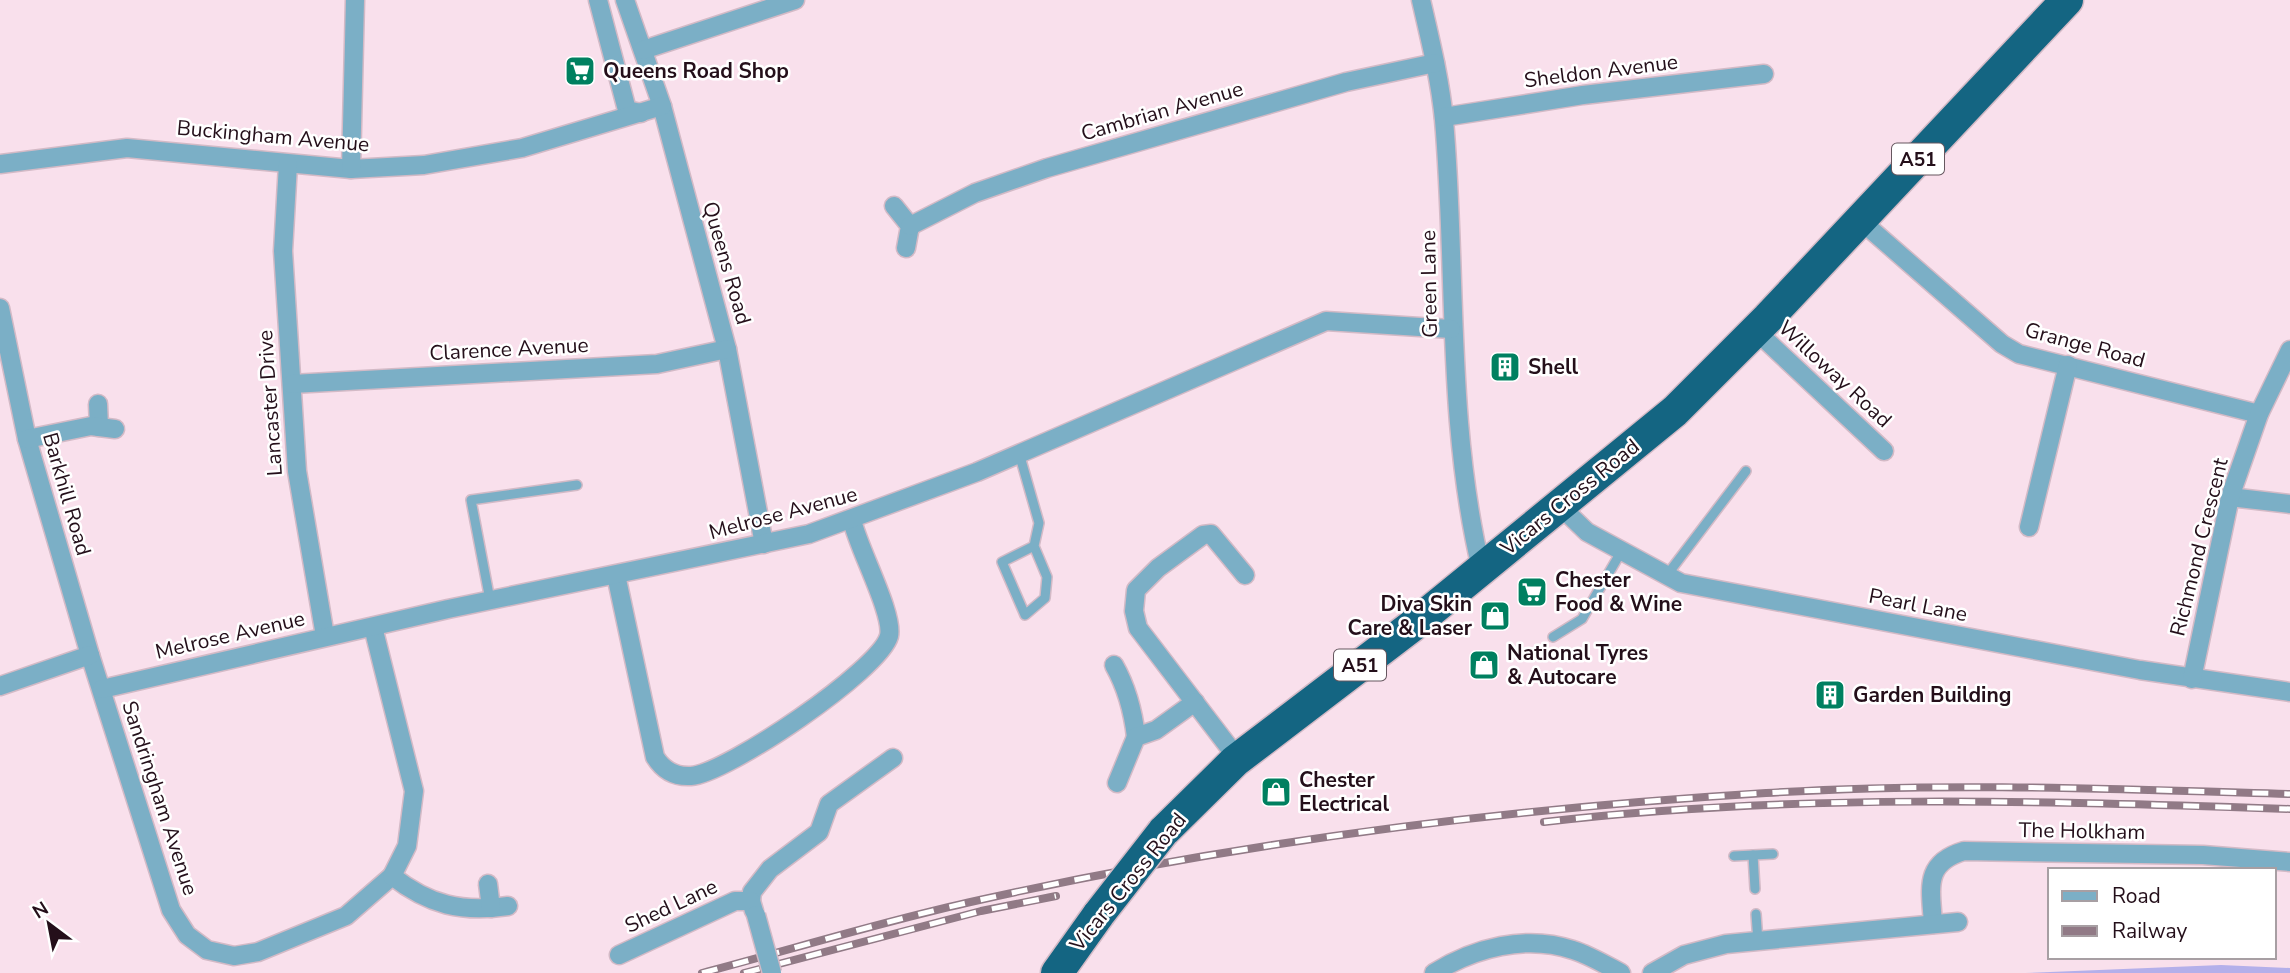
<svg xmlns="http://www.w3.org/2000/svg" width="2290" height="973" font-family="'Nunito Sans',sans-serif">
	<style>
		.water { fill: #b4afea }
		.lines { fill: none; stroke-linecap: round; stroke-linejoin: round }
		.lane-casing { stroke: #d3bac6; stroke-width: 12 }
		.street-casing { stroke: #d3bac6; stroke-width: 21 }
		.highway-casing { stroke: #d3bac6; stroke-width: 35 }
		.lane { stroke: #7bafc6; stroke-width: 9 }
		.street { stroke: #7bafc6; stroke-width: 18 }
		.highway { stroke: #146582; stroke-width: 32 }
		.rail-casing { stroke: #917a86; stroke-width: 8 }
		.rail { stroke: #fff; stroke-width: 5; stroke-dasharray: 16; stroke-linecap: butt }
		.street-bridge-casing { stroke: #d3bac6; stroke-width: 21; stroke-linecap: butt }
		.highway-bridge-casing { stroke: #d3bac6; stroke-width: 35; stroke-linecap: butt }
		.street-bridge { stroke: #7bafc6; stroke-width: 18 }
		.highway-bridge { stroke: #146582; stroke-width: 32 }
		.labels { text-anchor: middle; stroke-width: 5; stroke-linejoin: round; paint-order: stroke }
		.shield { fill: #fff; stroke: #66575f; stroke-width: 2 }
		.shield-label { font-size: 19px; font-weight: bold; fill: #240f1a }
		.poi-label { font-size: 21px; font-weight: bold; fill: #240f1a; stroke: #fff; text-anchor: start }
		.street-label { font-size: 21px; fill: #240f1a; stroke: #fff }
	</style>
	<rect width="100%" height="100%" fill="#f9e0ec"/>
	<polygon class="water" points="2221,965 2290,968 2290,973 2025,973"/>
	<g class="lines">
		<g class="lane-casing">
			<g id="lane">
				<polyline points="1019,453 1039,523 1034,546 1047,577 1045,598 1025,615 1002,562 1034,546"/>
				<polyline points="1667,575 1746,471"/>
				<polyline points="490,600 471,500 577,485"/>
				<polyline points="1553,637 1582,619 1621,552"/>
				<polyline points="1753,855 1755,889"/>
				<polyline points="1734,856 1773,854"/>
				<polyline points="1756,914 1758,942"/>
			</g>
		</g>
		<g class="street-casing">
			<g id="street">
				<polyline points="598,0 627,110 641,113"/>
				<polyline points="625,0 662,106 727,349 764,544"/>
				<path d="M 1421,0 C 1430,39 1440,79 1444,120 C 1457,269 1446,421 1481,568"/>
				<polyline points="643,50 795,0"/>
				<polyline points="1444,117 1583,95 1764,74"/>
				<polyline points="0,164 127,148 351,169 424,165 522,148 662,106"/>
				<polyline points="288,164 283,251 297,471 325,636"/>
				<polyline points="351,169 355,0"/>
				<polyline points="894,206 910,226 906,248"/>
				<polyline points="1860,220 2002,344 2019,354 2259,414"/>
				<polyline points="910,226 975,193 1047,168 1346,82 1435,63"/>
				<polyline points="0,308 27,439 90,655 171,910 187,935 207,950 234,956 258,952 346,916 392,876"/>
				<polyline points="1755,330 1884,451"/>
				<polyline points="292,384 657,364 727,349"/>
				<polyline points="98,404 99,427"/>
				<polyline points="27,439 91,426 115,429"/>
				<polyline points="2230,497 2290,504"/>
				<polyline points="1560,506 1587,532 1681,583 2140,670 2290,692"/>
				<polyline points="2029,527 2068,365"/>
				<path d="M 616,575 L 655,757 C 663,770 675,777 691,776 C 726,774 880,670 889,636 C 894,614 858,548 852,520"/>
				<path d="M 373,627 L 414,791 L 407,846 L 392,876 C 429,905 462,913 508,906"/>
				<path d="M 1114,665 C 1127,688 1133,710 1136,737"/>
				<polyline points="2192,679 2230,497 2259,414 2290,350"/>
				<polyline points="0,686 90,655"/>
				<polyline points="102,689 448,609 809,534 977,472 1326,321 1451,329"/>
				<polyline points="1238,759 1138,628 1134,611 1136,590 1158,568 1203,535 1211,534 1245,575"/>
				<polyline points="1117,783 1136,737 1156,730 1195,702"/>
				<polyline points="488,884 491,908"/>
				<polyline points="751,901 752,892 770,869 819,832 829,804 893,758"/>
				<path d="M 1933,924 C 1931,889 1923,863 1964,851 L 2203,855 L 2290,862"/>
				<polyline points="619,955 735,901 751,901 754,911"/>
				<path d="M 1434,973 C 1474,948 1526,934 1573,950 C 1589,955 1606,965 1621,973"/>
				<polyline points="1652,973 1684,955 1726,944 1958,922"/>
			</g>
		</g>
		<g class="highway-casing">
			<g id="highway">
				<polyline points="1163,832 1235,761 1412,626 1675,411 1768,318 2067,0"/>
				<polyline points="1057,973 1099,914"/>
			</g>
		</g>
		<use href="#lane" class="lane"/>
		<use href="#street" class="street"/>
		<use href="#highway" class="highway"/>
		<g class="rail-casing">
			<g id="rail">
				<path d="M 1544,822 C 1792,793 2041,801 2290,809"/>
				<path d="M 702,973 C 793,949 884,921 975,901 C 1234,843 1501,809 1766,793 C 1940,782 2116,789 2290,794"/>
				<polyline points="744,973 981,911 1056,896"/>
			</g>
		</g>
		<use href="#rail" class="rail"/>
		<g class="street-bridge-casing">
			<polyline id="street-bridge" points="756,915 772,973"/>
		</g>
		<g class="highway-bridge-casing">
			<polyline id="highway-bridge" points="1099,914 1163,832"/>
		</g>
		<use href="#street-bridge" class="street-bridge"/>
		<use href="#highway-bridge" class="highway-bridge"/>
	</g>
	<defs>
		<g id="supermarket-square" transform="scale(1.575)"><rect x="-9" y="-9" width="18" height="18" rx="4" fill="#008060" stroke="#fff"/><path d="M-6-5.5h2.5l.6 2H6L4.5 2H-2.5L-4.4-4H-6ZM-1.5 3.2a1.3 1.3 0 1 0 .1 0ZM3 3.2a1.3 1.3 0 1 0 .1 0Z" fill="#fff"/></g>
		<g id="building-square" transform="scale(1.575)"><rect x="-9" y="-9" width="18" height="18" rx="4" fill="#008060" stroke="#fff"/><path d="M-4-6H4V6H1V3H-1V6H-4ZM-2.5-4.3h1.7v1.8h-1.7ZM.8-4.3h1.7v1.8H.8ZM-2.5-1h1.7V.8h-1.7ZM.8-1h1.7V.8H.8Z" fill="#fff"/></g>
		<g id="shop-square" transform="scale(1.575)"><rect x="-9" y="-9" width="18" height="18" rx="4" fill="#008060" stroke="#fff"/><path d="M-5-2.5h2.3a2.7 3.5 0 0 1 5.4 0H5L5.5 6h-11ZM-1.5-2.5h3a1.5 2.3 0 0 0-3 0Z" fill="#fff"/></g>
	</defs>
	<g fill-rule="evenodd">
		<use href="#supermarket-square" x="580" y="71"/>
		<use href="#building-square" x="1505" y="367"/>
		<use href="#supermarket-square" x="1532" y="592"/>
		<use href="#shop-square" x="1495" y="616"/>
		<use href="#shop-square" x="1484" y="665"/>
		<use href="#building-square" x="1830" y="695"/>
		<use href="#shop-square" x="1276" y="792"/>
	</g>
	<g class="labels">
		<g class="shield">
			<rect x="1892" y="143.5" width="52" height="31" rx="5"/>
			<rect x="1334" y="649.5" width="52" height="31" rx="5"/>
		</g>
		<g class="shield-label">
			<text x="1918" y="166">A51</text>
			<text x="1360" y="672">A51</text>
		</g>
		<g class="poi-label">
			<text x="603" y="78">Queens Road Shop</text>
			<text x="1528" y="374">Shell</text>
			<text x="1555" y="587">Chester<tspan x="1555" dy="24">Food &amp; Wine</tspan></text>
			<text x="1472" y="611" text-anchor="end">Diva Skin<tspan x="1472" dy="24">Care &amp; Laser</tspan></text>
			<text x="1507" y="660">National Tyres<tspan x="1507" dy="24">&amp; Autocare</tspan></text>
			<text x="1853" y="702">Garden Building</text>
			<text x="1299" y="787">Chester<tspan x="1299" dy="24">Electrical</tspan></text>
		</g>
		<g class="street-label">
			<text transform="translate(1601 71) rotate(-7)" y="7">Sheldon Avenue</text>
			<text transform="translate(1162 111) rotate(-16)" y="7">Cambrian Avenue</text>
			<text transform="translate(273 136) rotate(5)" y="7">Buckingham Avenue</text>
			<text transform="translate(727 263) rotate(74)" y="7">Queens Road</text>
			<text transform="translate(1429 284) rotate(-91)" y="7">Green Lane</text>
			<text transform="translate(2085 345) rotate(15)" y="7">Grange Road</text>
			<text transform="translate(509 349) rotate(-3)" y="7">Clarence Avenue</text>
			<text transform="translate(1835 374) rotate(43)" y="7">Willoway Road</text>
			<text transform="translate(270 403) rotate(-94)" y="7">Lancaster Drive</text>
			<text transform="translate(67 494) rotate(74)" y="7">Barkhill Road</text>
			<text transform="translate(1570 497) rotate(-39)" y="7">Vicars Cross Road</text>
			<text transform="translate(783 513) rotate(-15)" y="7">Melrose Avenue</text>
			<text transform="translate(2199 547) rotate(-76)" y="7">Richmond Crescent</text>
			<text transform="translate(1918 605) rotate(11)" y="7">Pearl Lane</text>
			<text transform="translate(230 635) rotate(-13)" y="7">Melrose Avenue</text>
			<text transform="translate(160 798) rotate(72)" y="7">Sandringham Avenue</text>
			<text transform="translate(2082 831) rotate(1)" y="7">The Holkham</text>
			<text transform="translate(1128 882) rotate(-51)" y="7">Vicars Cross Road</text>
			<text transform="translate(671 906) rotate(-25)" y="7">Shed Lane</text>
		</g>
	</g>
	<rect x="2048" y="868" width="228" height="91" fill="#ffffff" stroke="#a79fa3" stroke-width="2"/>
	<rect x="2062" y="891" width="35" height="10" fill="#7bafc6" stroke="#a79fa3" stroke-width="2"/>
	<text x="2112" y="903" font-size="21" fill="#240f1a">Road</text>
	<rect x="2062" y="926" width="35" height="10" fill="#917a86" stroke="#a79fa3" stroke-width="2"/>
	<text x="2112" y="938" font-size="21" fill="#240f1a">Railway</text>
	<g transform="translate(49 924) rotate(328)" stroke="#ffffff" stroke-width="5" paint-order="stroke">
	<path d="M0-5L12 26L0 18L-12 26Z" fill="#240f1a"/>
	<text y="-10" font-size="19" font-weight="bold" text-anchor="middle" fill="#240f1a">N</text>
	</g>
</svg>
